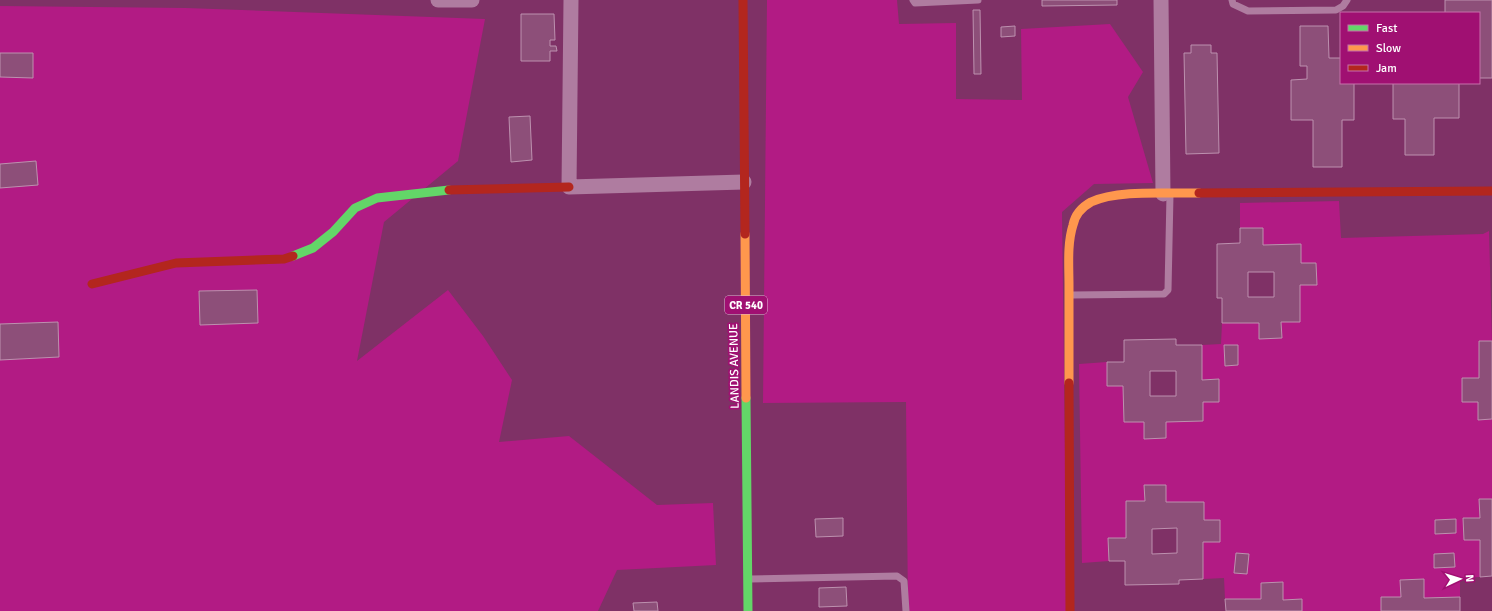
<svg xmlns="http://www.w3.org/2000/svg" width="1492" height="611" font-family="Signika,sans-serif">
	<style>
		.green { fill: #b21b84 }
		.building { fill: #8d4f79; stroke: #bd91af; fill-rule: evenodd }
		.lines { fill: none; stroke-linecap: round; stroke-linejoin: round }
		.lane { stroke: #af7ca0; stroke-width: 7 }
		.street { stroke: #af7ca0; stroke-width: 15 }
		.fast { stroke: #63d668; stroke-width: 9 }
		.slow { stroke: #ff974d; stroke-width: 9 }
		.jam { stroke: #b3261e; stroke-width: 9 }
		.labels { text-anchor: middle; stroke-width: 3.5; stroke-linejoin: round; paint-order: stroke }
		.shield { fill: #a01072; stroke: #e2b7d5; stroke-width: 1 }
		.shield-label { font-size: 11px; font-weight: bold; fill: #fff }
		.street-label { font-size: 12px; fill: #fff; stroke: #a01072 }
	</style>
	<rect width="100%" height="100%" fill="#7f3166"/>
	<g class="green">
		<polygon points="767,0 897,0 899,24 956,23 956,99 1022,100 1021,29 1110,24 1143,72 1128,97 1153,183 1094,184 1062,212 1067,611 908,611 906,402 763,403"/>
		<polygon points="0,6 186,8 485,19 458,161 384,222 357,361 448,290 483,336 512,380 499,442 569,436 657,505 713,503 716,565 617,570 598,611 0,611"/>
		<polygon points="1339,201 1341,238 1483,234 1489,231 1492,341 1479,342 1479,378 1462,379 1462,401 1478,402 1478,419 1492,419 1492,499 1480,499 1480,518 1463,518 1464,540 1480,540 1480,577 1460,578 1460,597 1424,598 1424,580 1401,580 1401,597 1381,611 1302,611 1301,600 1283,600 1282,582 1261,583 1261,599 1225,599 1224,578 1203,579 1204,502 1166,502 1166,485 1145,485 1145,501 1126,502 1126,538 1108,538 1109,561 1082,563 1079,364 1107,362 1107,386 1123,386 1124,422 1144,422 1144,439 1166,438 1166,422 1203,402 1219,402 1218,379 1202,380 1202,345 1221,344 1222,323 1259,323 1259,338 1281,338 1281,322 1300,322 1300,285 1317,285 1316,263 1301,263 1300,244 1263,245 1263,228 1240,228 1240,203"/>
	</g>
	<g class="building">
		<polygon points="1042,0 1117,0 1117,5 1042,6"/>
		<polygon points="1445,0 1492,0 1492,78 1479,78 1479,13 1445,13"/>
		<polygon points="973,10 980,10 981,74 974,74"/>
		<polygon points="521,14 554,14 555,40 550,40 550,46 556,46 557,51 550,51 550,61 521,61"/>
		<polygon points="1015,26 1015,36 1001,37 1001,27"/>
		<polygon points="1300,26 1328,26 1329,58 1341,58 1341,83 1354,83 1354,120 1342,120 1342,167 1313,167 1313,120 1291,120 1291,80 1307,79 1307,66 1300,66"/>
		<polygon points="1191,45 1211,45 1211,53 1217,53 1219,153 1186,154 1184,53 1191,53"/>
		<polygon points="0,53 33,53 33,78 0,77"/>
		<polygon points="1393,83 1459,83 1459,118 1434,118 1434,155 1405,155 1405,119 1393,119"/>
		<polygon points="530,116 532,160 511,162 509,117"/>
		<polygon points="36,161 38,185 0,188 0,164"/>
		<path d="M 1240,228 L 1263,228 L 1263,245 L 1301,244 L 1301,263 L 1316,263 L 1317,285 L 1300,285 L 1300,322 L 1281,322 L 1282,338 L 1259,339 L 1259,323 L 1222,323 L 1222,298 L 1217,298 L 1217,244 L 1240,243 ZM 1248,272 L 1274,272 L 1274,297 L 1248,297 Z"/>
		<polygon points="257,290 258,323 200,325 199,291"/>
		<polygon points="58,322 59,357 0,360 0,324"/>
		<path d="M 1176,339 L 1176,345 L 1202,345 L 1202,380 L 1219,379 L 1219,402 L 1203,402 L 1203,421 L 1166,422 L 1166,438 L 1144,439 L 1144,422 L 1124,422 L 1123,386 L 1107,386 L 1107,362 L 1124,362 L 1124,340 ZM 1150,371 L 1176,371 L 1176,396 L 1150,396 Z"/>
		<polygon points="1479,341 1492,341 1492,419 1478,420 1478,402 1462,402 1462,378 1479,378"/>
		<polygon points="1224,345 1238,345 1238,365 1225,366"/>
		<path d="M 1144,485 L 1166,485 L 1166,502 L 1204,502 L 1204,520 L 1220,520 L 1220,542 L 1203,542 L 1203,579 L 1179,580 L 1179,584 L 1125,585 L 1125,561 L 1109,561 L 1108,538 L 1126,538 L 1126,501 L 1145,501 ZM 1177,528 L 1177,553 L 1152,554 L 1152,529 Z"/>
		<polygon points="1479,499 1492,499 1492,576 1480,577 1480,540 1464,540 1463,518 1480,518"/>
		<polygon points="843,518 843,536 816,537 815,519"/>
		<polygon points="1456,519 1456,533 1435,534 1435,520"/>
		<polygon points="1236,553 1249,554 1247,574 1234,573"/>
		<polygon points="1454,553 1455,567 1434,568 1434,554"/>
		<polygon points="1424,579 1424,598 1460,597 1460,611 1381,611 1381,597 1401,597 1400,580"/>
		<polygon points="1283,582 1283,600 1302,599 1302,611 1226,611 1225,599 1261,599 1261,583"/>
		<polygon points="846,587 847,606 819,607 819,588"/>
		<polygon points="657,602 658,611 634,611 633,603"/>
	</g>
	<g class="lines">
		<g class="lane">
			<polyline points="913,0 915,3 978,0"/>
			<polyline points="1232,0 1233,4 1248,11 1336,10 1343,6 1347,0"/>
			<polyline points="1072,295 1164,294 1168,290 1170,195"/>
			<polyline points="750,579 897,576 904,581 906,611"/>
		</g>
		<g class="street">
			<polyline points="438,0 472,0"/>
			<polyline points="571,0 569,187 744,182"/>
			<polyline points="1161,0 1163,194"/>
		</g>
		<g class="fast">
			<polyline points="293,256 313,248 333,232 355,208 377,198 449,190"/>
			<polyline points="746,398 748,611"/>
		</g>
		<g class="slow">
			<polyline points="745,234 746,398"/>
			<path d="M 1069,383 C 1069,350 1069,318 1069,285 C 1069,266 1067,244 1073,225 C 1075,215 1082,207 1091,202 C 1118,189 1169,194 1199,193"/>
		</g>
		<g class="jam">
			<polyline points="743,0 745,234"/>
			<polyline points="449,190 569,187"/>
			<polyline points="1199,193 1492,191"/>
			<polyline points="92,284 176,263 284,259 293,256"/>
			<polyline points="1069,383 1070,611"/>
		</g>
	</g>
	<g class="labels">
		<rect class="shield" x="725" y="296" width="42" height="18" rx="3"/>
		<g class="shield-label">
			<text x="746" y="309">CR 540</text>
		</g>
		<g class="street-label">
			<text transform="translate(734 366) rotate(-91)" y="4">LANDIS AVENUE</text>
		</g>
	</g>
	<rect x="1340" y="12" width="140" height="72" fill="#a01072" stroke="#c670aa"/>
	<rect x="1348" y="25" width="20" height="6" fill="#63d668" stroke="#c670aa"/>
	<text x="1376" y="32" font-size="12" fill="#ffffff">Fast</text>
	<rect x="1348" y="45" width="20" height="6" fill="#ff974d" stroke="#c670aa"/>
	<text x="1376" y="52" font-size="12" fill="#ffffff">Slow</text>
	<rect x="1348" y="65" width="20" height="6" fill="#b3261e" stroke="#c670aa"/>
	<text x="1376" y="72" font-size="12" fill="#ffffff">Jam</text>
	<g transform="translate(1460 579) rotate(86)" stroke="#a01072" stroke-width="3" paint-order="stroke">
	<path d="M0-3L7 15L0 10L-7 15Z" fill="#ffffff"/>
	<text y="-6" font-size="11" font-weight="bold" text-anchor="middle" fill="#ffffff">N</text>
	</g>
</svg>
